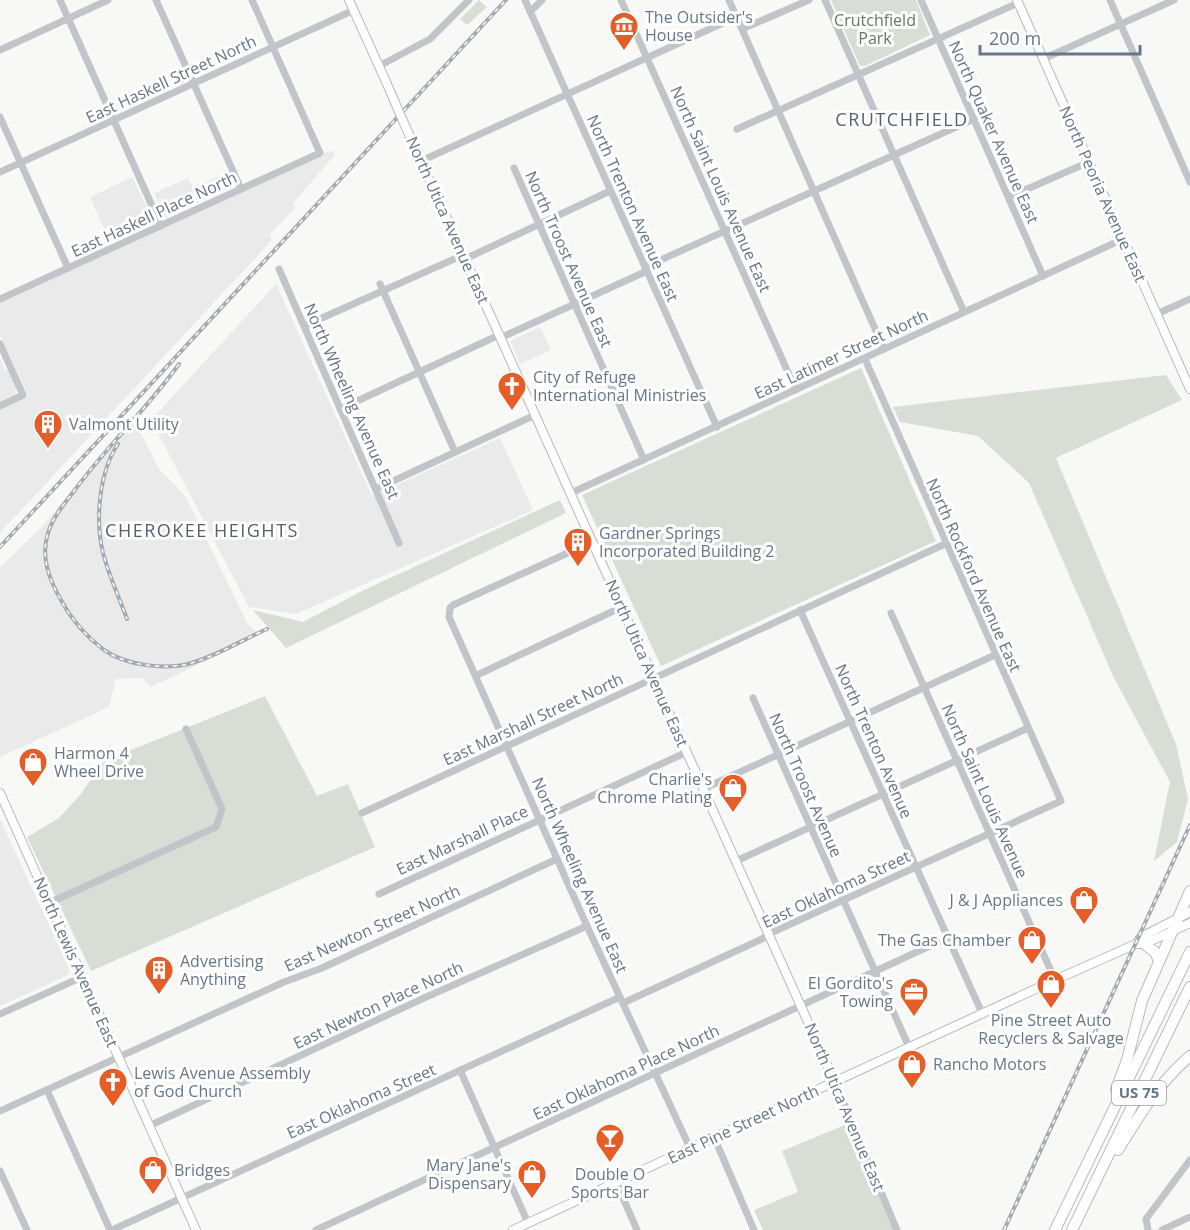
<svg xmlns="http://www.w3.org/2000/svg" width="1190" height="1230" font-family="'Open Sans',sans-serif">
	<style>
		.built { fill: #e9eae9 }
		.green { fill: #d8ded5 }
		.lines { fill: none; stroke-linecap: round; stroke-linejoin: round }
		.major-casing { stroke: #b5b9be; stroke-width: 10 }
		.highway-casing { stroke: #b7babe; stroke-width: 12 }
		.minor { stroke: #c1c5ca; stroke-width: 7 }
		.major { stroke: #fff; stroke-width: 8 }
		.highway { stroke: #fff; stroke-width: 10 }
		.rail-casing { stroke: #a4aab1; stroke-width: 4 }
		.rail { stroke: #fff; stroke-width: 1.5; stroke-dasharray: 4.5; stroke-linecap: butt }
		.major-bridge-casing { stroke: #b5b9be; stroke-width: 10; stroke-linecap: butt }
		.major-bridge { stroke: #fff; stroke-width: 8 }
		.labels { text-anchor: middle; stroke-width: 6; stroke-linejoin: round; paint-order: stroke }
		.shield { fill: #fff; stroke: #95a0ab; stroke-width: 1.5 }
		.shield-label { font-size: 15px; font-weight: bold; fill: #677787 }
		.poi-label { font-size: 16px; fill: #677787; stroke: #fff; text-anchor: start }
		.park-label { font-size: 16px; fill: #667962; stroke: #fff }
		.street-label { font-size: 16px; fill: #677787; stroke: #fff }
		.neighbourhood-label { font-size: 18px; letter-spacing: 1.5px; fill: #55616c; stroke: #fff }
	</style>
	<rect width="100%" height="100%" fill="#f8f9f6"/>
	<g class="built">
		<polygon points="332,150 335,155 293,203 295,208 270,234 272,240 0,533 0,410 28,396 0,335 0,303"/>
		<polygon points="226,173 232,185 231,187 166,218 154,193 188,178 193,188"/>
		<polygon points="132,177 154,222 110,242 90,197"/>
		<polygon points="276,284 372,496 500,438 533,510 296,614 249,607 151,420"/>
		<polygon points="540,327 551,350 520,364 510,341"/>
		<polygon points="0,358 5,371 9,370 16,388 15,394 0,402"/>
		<polygon points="132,416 159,469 186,497 247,623 260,635 151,687 142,678 116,679 109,707 0,757 0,567 42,527"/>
		<polygon points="0,819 70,971 68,975 0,1006"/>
	</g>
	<g class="green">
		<polygon points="479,0 487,7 467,25 460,19"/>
		<polygon points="831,0 916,0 930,35 865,66 860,66"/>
		<polygon points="861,368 936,541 661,666 582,495"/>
		<polygon points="1166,375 1182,400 1056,458 1176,744 1188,799 1177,842 1154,861 1170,782 1114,678 1029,483 978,436 900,422 893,407"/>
		<polygon points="560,500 566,513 286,648 253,610 303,622 364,590"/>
		<polygon points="265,696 317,796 348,784 375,847 91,971 27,837 59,818 80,795 104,761"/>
		<polygon points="852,1122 899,1230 763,1230 754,1210 798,1192 782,1151"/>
	</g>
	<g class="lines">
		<g class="major-casing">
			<g id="major">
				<polyline points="349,0 387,84"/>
				<polyline points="1017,0 1190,389"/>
				<polyline points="403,121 835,1082"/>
				<polyline points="0,793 196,1230"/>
				<polyline points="1136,944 1141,937 1190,912"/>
				<polyline points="513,1230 1055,980 1136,944 1144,944 1190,923"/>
			</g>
		</g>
		<g class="highway-casing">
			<g id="highway">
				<polyline points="1144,944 1155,952 1159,961"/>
				<polyline points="1116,1090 1127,1060 1142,1001 1190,891"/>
				<path d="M 1118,1150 C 1139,1116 1159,1082 1190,1056"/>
				<polyline points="1055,1230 1190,952"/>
				<polyline points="1072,1230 1190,987"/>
			</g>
		</g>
		<g class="minor">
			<polyline points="60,0 161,226"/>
			<polyline points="156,0 241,189"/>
			<polyline points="525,0 717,427"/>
			<polyline points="621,0 796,390"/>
			<polyline points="729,0 884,349"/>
			<polyline points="825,0 964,312"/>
			<polyline points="921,0 1043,276"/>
			<polyline points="1110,0 1190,182"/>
			<polyline points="530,12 542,0"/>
			<polyline points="742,29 809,0"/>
			<polyline points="0,50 108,0"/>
			<polyline points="1043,59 1174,0"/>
			<polyline points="379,66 430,39 469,0"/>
			<polyline points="0,117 68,268"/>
			<polyline points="737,129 1018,3"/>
			<polyline points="421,161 736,17"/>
			<polyline points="514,168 644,460"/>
			<polyline points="0,172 354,10"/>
			<polyline points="1009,197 1089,162"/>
			<polyline points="465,259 610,191"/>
			<polyline points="645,267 974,119"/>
			<polyline points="279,269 399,543"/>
			<polyline points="380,284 455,452"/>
			<polyline points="0,299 320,153 252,0"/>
			<polyline points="1157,314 1190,299"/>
			<polyline points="304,326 463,255"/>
			<polyline points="500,338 647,271"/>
			<polyline points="0,344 23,395 0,406"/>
			<polyline points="340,409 499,335"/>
			<polyline points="376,489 535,415"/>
			<polyline points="571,493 1123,239"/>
			<polyline points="592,542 453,605 450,608 449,617 587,926 690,1148"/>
			<polyline points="800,610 982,1013"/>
			<polyline points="891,613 1055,980"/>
			<polyline points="477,675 622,607"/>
			<polyline points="753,698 909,1047"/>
			<polyline points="703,789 995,655"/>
			<polyline points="362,813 945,544"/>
			<polyline points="736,861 1028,728"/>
			<polyline points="379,894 687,752"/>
			<polyline points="49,903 216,827 222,809 186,729"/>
			<polyline points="623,1003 762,939 773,932 1061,801 865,359"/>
			<polyline points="0,1014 82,977"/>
			<polyline points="460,1070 528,1223"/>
			<polyline points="835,1082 897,1230"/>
			<polyline points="47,1090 110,1230"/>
			<polyline points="0,1111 284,982 322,968 557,859"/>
			<polyline points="149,1126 424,998 587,926"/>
			<polyline points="714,1137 754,1230"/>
			<polyline points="0,1171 27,1230"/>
			<polyline points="616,1182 637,1230"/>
			<polyline points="112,1230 620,997"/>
			<polyline points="316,1230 947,938"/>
			<polyline points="1148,1230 1146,1219 1190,1160"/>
			<polyline points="1162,1230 1190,1217"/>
		</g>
		<use href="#major" class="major"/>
		<use href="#highway" class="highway"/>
		<g class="rail-casing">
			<g id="rail">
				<path d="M 179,364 C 147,409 106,447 74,491 C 64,504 53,517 48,533 C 40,558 50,581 62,602 C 72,620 88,638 104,650 C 125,665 164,670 188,664 C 215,657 242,640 267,629"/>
				<path d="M 118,444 C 99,472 95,520 103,553 C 109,576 119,597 127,619"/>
				<polyline points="0,547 506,0"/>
				<polyline points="1004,1230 1190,825"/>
			</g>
		</g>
		<use href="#rail" class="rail"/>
		<g class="major-bridge-casing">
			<polyline id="major-bridge" points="387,84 403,121"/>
		</g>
		<use href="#major-bridge" class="major-bridge"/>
	</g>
	<defs>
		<g id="museum-pin" transform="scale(1.5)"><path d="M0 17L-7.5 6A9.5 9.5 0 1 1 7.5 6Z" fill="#e75d28" stroke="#fff"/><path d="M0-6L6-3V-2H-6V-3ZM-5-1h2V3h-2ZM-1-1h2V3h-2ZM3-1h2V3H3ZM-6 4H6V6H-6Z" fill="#fff"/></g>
		<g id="church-pin" transform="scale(1.5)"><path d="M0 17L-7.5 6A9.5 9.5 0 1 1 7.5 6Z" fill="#e75d28" stroke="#fff"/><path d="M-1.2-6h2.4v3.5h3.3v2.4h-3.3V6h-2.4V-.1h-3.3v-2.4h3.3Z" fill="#fff"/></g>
		<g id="building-pin" transform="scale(1.5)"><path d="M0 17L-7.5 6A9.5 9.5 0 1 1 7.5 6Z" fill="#e75d28" stroke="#fff"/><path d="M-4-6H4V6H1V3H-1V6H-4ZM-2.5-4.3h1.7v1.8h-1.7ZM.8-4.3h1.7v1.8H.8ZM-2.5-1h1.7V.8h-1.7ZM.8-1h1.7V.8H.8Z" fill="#fff"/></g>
		<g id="shop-pin" transform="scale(1.5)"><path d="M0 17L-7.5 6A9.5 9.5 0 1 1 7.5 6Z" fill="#e75d28" stroke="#fff"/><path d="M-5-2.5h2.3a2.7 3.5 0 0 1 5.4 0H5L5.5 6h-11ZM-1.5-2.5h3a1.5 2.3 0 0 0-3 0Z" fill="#fff"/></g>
		<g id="office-pin" transform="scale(1.5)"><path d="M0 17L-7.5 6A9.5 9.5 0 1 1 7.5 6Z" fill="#e75d28" stroke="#fff"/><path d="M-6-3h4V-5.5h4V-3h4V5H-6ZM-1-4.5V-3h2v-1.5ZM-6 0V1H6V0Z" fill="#fff"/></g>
		<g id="bar-pin" transform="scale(1.5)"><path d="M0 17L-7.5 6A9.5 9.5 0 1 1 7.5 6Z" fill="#e75d28" stroke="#fff"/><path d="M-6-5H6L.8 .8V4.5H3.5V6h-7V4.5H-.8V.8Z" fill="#fff"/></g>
	</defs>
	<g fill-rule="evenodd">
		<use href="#museum-pin" x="624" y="26"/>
		<use href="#church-pin" x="512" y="386"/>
		<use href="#building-pin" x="48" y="424"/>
		<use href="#building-pin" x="578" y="542"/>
		<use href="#shop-pin" x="33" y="762"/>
		<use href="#shop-pin" x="733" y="788"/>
		<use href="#shop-pin" x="1084" y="900"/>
		<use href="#shop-pin" x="1032" y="940"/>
		<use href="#building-pin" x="159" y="970"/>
		<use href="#shop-pin" x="1051" y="984"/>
		<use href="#office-pin" x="914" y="992"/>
		<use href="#shop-pin" x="912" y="1064"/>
		<use href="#church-pin" x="113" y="1082"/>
		<use href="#bar-pin" x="610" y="1138"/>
		<use href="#shop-pin" x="153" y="1170"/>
		<use href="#shop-pin" x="532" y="1174"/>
	</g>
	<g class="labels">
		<rect class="shield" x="1112" y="1081" width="54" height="24" rx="4.5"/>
		<g class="shield-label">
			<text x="1139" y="1098">US 75</text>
		</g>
		<g class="poi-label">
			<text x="645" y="23">The Outsider's<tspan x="645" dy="18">House</tspan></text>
			<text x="533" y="383">City of Refuge<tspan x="533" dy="18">International Ministries</tspan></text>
			<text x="69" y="430">Valmont Utility</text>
			<text x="599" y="539">Gardner Springs<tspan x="599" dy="18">Incorporated Building 2</tspan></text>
			<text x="54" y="759">Harmon 4<tspan x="54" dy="18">Wheel Drive</tspan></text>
			<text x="712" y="785" text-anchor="end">Charlie's<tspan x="712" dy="18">Chrome Plating</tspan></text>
			<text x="1063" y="906" text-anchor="end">J &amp; J Appliances</text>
			<text x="1011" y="946" text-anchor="end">The Gas Chamber</text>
			<text x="180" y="967">Advertising<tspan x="180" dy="18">Anything</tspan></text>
			<text x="893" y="989" text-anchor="end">El Gordito's<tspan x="893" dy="18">Towing</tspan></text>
			<text x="1051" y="1026" text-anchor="middle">Pine Street Auto<tspan x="1051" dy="18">Recyclers &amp; Salvage</tspan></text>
			<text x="933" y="1070">Rancho Motors</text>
			<text x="134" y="1079">Lewis Avenue Assembly<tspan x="134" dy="18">of God Church</tspan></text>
			<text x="511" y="1171" text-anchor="end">Mary Jane's<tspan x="511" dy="18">Dispensary</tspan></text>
			<text x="174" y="1176">Bridges</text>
			<text x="610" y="1180" text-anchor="middle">Double O<tspan x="610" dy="18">Sports Bar</tspan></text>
		</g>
		<g class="park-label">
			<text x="875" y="26">Crutchfield<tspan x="875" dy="18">Park</tspan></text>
		</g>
		<g class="street-label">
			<text transform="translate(171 79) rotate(-25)" y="6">East Haskell Street North</text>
			<text transform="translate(994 132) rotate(66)" y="6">North Quaker Avenue East</text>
			<text transform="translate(721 189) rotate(66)" y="6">North Saint Louis Avenue East</text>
			<text transform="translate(1103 194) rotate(66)" y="6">North Peoria Avenue East</text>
			<text transform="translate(633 208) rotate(66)" y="6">North Trenton Avenue East</text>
			<text transform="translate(154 214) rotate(-25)" y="6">East Haskell Place North</text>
			<text transform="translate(448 220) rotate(66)" y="6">North Utica Avenue East</text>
			<text transform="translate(569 259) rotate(66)" y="6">North Troost Avenue East</text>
			<text transform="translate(841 354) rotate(-25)" y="6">East Latimer Street North</text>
			<text transform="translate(352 401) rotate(66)" y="6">North Wheeling Avenue East</text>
			<text transform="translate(974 575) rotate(66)" y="6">North Rockford Avenue East</text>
			<text transform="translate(647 663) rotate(66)" y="6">North Utica Avenue East</text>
			<text transform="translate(533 719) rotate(-25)" y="6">East Marshall Street North</text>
			<text transform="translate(874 741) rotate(66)" y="6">North Trenton Avenue</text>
			<text transform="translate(806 785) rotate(66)" y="6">North Troost Avenue</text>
			<text transform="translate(985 791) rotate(66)" y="6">North Saint Louis Avenue</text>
			<text transform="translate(462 840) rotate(-25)" y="6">East Marshall Place</text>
			<text transform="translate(580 875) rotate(66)" y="6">North Wheeling Avenue East</text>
			<text transform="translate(836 889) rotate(-25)" y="6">East Oklahoma Street</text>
			<text transform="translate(372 928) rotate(-24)" y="6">East Newton Street North</text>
			<text transform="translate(76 962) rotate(66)" y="6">North Lewis Avenue East</text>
			<text transform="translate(378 1005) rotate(-25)" y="6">East Newton Place North</text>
			<text transform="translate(626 1072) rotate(-25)" y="6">East Oklahoma Place North</text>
			<text transform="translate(361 1101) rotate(-24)" y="6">East Oklahoma Street</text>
			<text transform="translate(845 1107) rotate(67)" y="6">North Utica Avenue East</text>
			<text transform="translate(743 1124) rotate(-25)" y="6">East Pine Street North</text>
		</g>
		<g class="neighbourhood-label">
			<text x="902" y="126">CRUTCHFIELD</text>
			<text x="202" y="537">CHEROKEE HEIGHTS</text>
		</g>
	</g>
	<path d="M980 45v9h160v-9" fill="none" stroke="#677787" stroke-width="3"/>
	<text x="989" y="45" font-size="18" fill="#677787" stroke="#ffffff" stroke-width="4.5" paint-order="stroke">200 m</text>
</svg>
